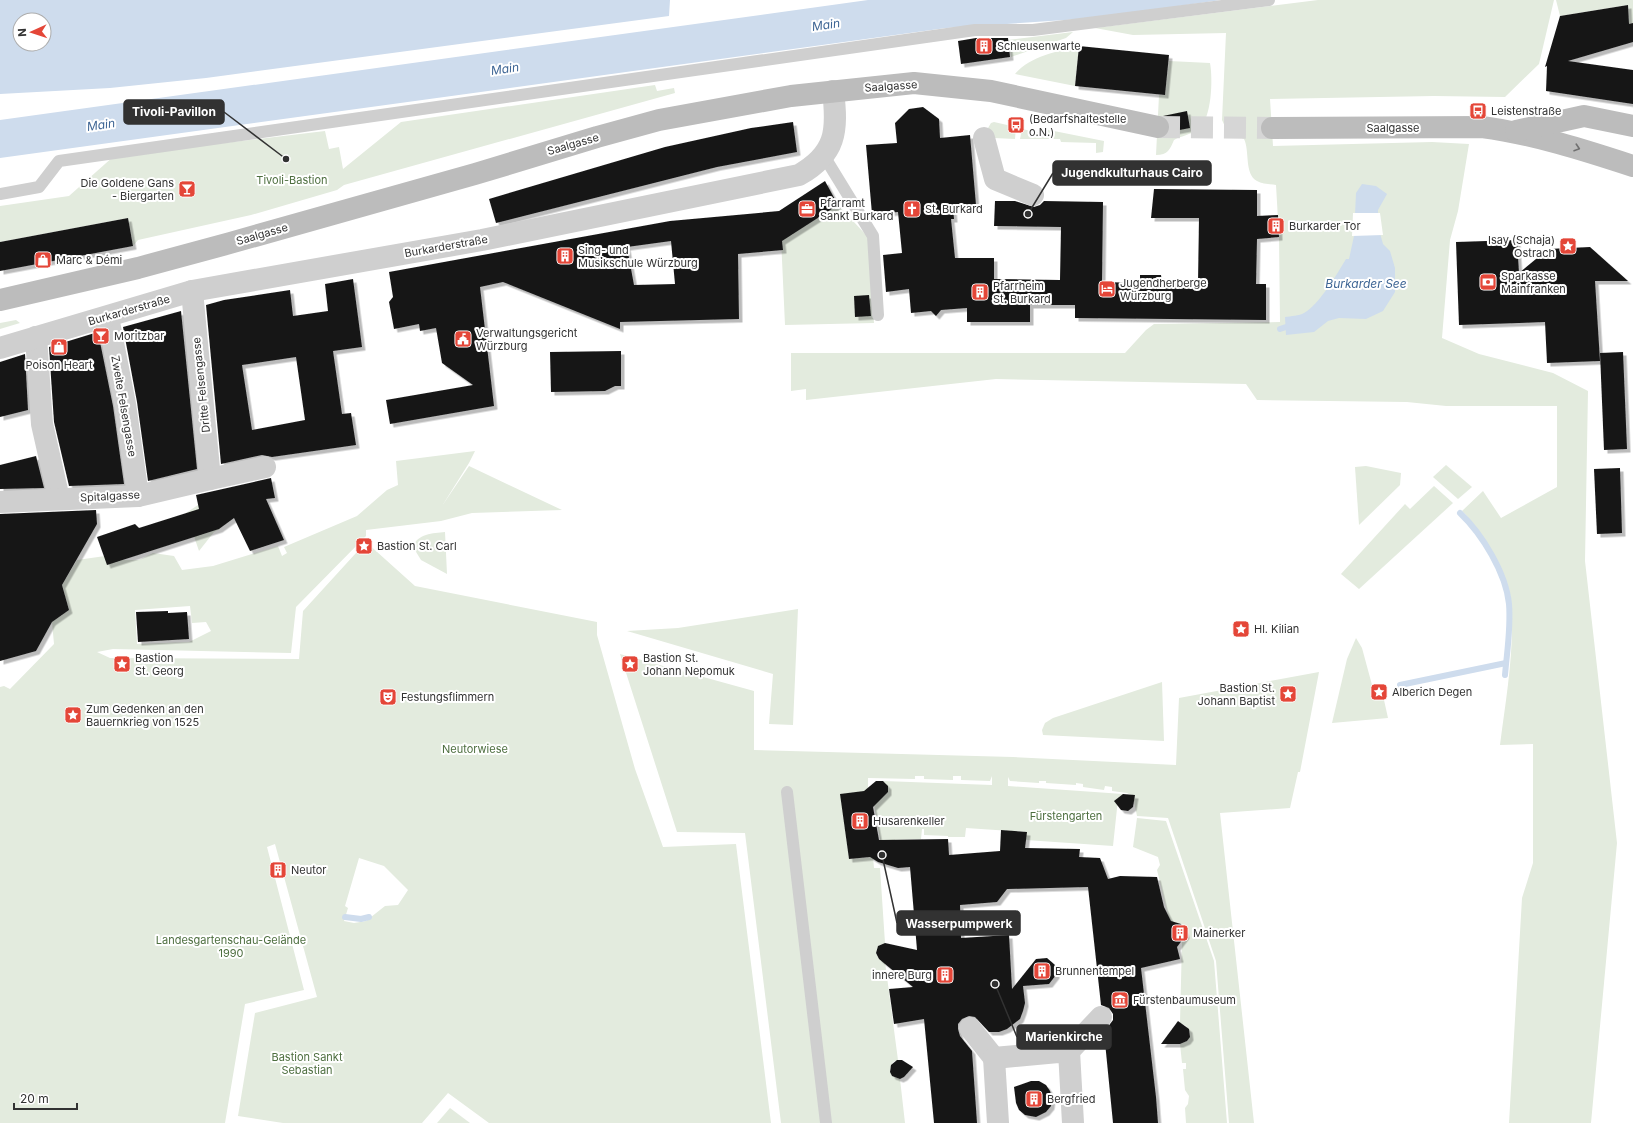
<svg xmlns="http://www.w3.org/2000/svg" width="1633" height="1123" font-family="Inter,sans-serif">
	<style>
		.green { fill: #e3ebde; fill-rule: evenodd }
		.water { fill: #cedced; fill-rule: evenodd }
		.pier { fill: #fff }
		.lines { fill: none; stroke-linecap: round; stroke-linejoin: round }
		.stream { stroke: #cedced; stroke-width: 6 }
		.building { fill: #191919; fill-rule: evenodd; filter: url(#shadow) }
		.secondary-tunnel { stroke: #d6d6d6; stroke-width: 22; stroke-dasharray: 22 11; stroke-linecap: butt }
		.lane { stroke: #cfcfcf; stroke-width: 12 }
		.street { stroke: #cfcfcf; stroke-width: 22 }
		.secondary { stroke: #bcbcbc; stroke-width: 22 }
		.oneway { stroke: #707070 }
		.labels { text-anchor: middle; stroke-width: 4; stroke-linejoin: round; paint-order: stroke }
		.poi-label { font-size: 11px; fill: #323232; stroke: #fff; text-anchor: start }
		.street-label { font-size: 11px; fill: #323232; stroke: #fff }
		.park-label { font-size: 11px; fill: #4d6e3f; stroke: #fff }
		.water-label { font-size: 12px; font-style: italic; fill: #3f6695; stroke: #fff }
		.leader { fill: none; stroke: #323232; stroke-width: 1.5 }
		.callout-dot { fill: #323232; stroke: #fff; stroke-width: 1.5 }
		.callout { fill: #323232; stroke: #323232; stroke-width: 1.5 }
		.callout-label { font-size: 12px; text-anchor: middle; font-weight: bold; fill: #fff }
	</style>
	<defs>
		<filter id="shadow"><feDropShadow dx="3.5" dy="3.5" stdDeviation="0" flood-color="#0004"/></filter>
	</defs>
	<rect width="100%" height="100%" fill="#fff"/>
	<g class="green">
		<path d="M 1318,0 L 1554,0 L 1539,64 L 1505,97 L 1434,96 L 1270,99 L 1273,146 L 1432,142 L 1469,144 L 1458,211 L 1450,240 L 1442,338 L 1479,354 L 1553,373 L 1588,391 L 1585,561 L 1617,843 L 1591,1123 L 1509,1123 L 1522,898 L 1533,863 L 1533,744 L 1500,745 C 1506,698 1515,649 1511,601 C 1509,574 1481,530 1462,511 L 1483,491 L 1501,518 L 1557,487 L 1557,406 L 1446,406 L 1407,402 L 1257,400 L 1246,384 L 996,379 L 806,400 L 806,389 L 791,391 L 791,353 L 1125,353 L 1146,330 L 1154,324 L 1280,322 L 1279,237 L 1276,185 C 1270,184 1262,184 1257,181 C 1244,174 1250,151 1244,139 L 1228,133 L 1222,120 L 1226,33 L 1133,35 L 1095,28 Z"/>
		<polygon points="1556,0 1633,0 1633,23 1629,24 1628,5 1560,16"/>
		<polygon points="1073,32 1066,38 1011,57 1008,40"/>
		<path d="M 1079,46 L 1075,86 L 1015,74 C 1029,57 1057,51 1079,46 Z"/>
		<path d="M 1169,61 L 1210,63 C 1213,79 1212,119 1198,130 C 1192,134 1181,136 1174,140 C 1170,149 1168,155 1156,155 L 1159,95 L 1165,95 Z"/>
		<polygon points="655,85 657,91 674,88 675,93 344,185 337,190 251,215 138,240 133,246 128,218 0,242 0,206 69,196 114,156 325,131 329,149 339,147 343,169 401,122"/>
		<polygon points="994,122 1016,127 1015,139 994,138 988,128 991,123"/>
		<polygon points="1022,129 1041,133 1044,129 1104,141 1103,152 1096,153 1096,143 1061,142 1060,139 1020,139"/>
		<polygon points="838,205 868,237 874,323 785,325 781,238 789,236"/>
		<polygon points="16,320 20,323 0,329 0,323"/>
		<path d="M 475,451 L 469,463 L 442,506 L 469,466 L 562,510 L 472,513 L 441,521 L 366,530 L 366,536 L 296,607 L 291,653 L 113,649 L 97,652 L 110,658 L 299,659 L 303,611 L 366,542 L 415,586 L 597,622 L 597,635 L 635,769 L 663,847 L 736,844 L 771,1123 L 489,1123 L 448,1093 L 422,1123 L 283,1123 L 238,1116 L 255,1013 L 317,997 L 275,844 L 267,847 L 304,990 L 245,1004 L 225,1123 L 0,1123 L 0,687 L 4,686 L 10,689 L 54,644 L 52,622 L 69,610 L 62,585 L 77,560 L 105,556 L 122,560 L 139,560 L 153,553 L 174,556 L 182,570 L 213,566 L 278,546 L 282,556 L 287,553 L 284,547 L 357,516 L 387,490 L 398,485 L 396,461 ZM 190,606 L 192,623 L 206,622 L 211,631 L 189,642 L 137,644 L 135,610 ZM 359,858 L 384,866 L 408,890 L 398,905 L 385,906 L 366,921 L 354,923 L 344,921 L 348,908 L 345,906 Z"/>
		<polygon points="1446,465 1472,487 1458,499 1433,477"/>
		<polygon points="1366,466 1401,473 1400,485 1359,525 1355,467"/>
		<polygon points="1434,486 1453,503 1359,589 1341,574 1405,504 1410,509"/>
		<polygon points="214,503 220,529 214,532 199,551 186,513 198,505"/>
		<path d="M 445,532 L 447,574 L 421,560 L 413,547 C 417,534 433,533 445,532 Z"/>
		<polygon points="798,609 793,725 769,724 773,674 627,631 678,628"/>
		<polygon points="1356,638 1362,648 1375,696 1384,700 1388,718 1332,723 1347,659"/>
		<polygon points="620,654 754,691 754,750 1013,757 1176,765 1179,698 1319,672 1300,772 1298,772 1290,808 1220,813 1254,1123 1229,1123 1216,961 1168,818 1137,816 1133,796 1127,793 1112,791 1112,787 1105,786 1104,790 1083,787 1083,784 1076,783 1076,785 1046,783 1046,781 1039,781 1039,783 1010,781 1008,777 1008,786 1123,794 1118,799 1113,846 1026,840 1026,832 966,828 965,837 948,837 948,836 924,835 924,829 922,829 921,839 892,840 881,845 872,793 883,797 888,792 888,786 883,781 992,785 992,776 990,781 961,780 961,776 953,776 953,780 924,779 924,776 915,776 915,779 868,778 868,791 841,798 849,859 873,857 874,868 880,868 885,943 878,946 876,953 879,959 885,962 898,1060 893,1062 890,1069 892,1076 900,1079 905,1123 781,1123 745,833 677,832"/>
		<polygon points="1162,682 1164,741 1043,735 1042,730 1045,723 1053,718"/>
		<path d="M 1137,818 L 1166,821 L 1214,961 L 1227,1123 L 1186,1123 L 1185,1108 L 1188,1104 L 1189,1096 L 1185,1090 L 1183,1069 L 1186,1069 L 1186,1063 L 1182,1063 L 1180,1044 L 1187,1041 L 1190,1033 L 1186,1026 L 1180,1023 L 1182,941 C 1187,935 1186,930 1181,924 L 1172,923 L 1168,915 L 1157,870 L 1160,865 L 1158,857 L 1133,847 Z"/>
		<polygon points="450,1108 470,1123 437,1123"/>
	</g>
	<g class="water">
		<path d="M 0,0 L 670,0 L 669,16 L 206,78 L 110,88 L 0,94 ZM 20,20 L 44,20 L 44,44 L 20,44 Z"/>
		<polygon points="868,0 1221,0 1095,18 946,28 0,158 0,120"/>
		<path d="M 1362,184 L 1376,186 L 1387,194 L 1378,210 L 1378,226 L 1383,244 L 1390,251 L 1395,268 L 1395,292 L 1383,311 L 1366,319 L 1339,318 L 1328,321 L 1314,332 L 1286,335 L 1285,317 C 1291,316 1299,316 1304,313 C 1319,305 1337,274 1346,259 L 1349,259 L 1354,236 L 1356,193 Z"/>
	</g>
	<polygon class="pier" points="1353,213 1380,213 1383,235 1352,236"/>
	<g class="lines">
		<g class="stream">
			<polyline points="1280,329 1292,325"/>
			<path d="M 1460,513 C 1482,534 1506,573 1509,604 C 1511,628 1507,651 1505,675"/>
			<polyline points="1400,685 1506,663"/>
			<polyline points="345,917 361,919 369,917"/>
		</g>
	</g>
	<g class="building">
		<polygon points="1628,5 1629,24 1633,23 1633,42 1568,61 1633,70 1633,104 1546,91 1547,66 1545,67 1560,16"/>
		<polygon points="976,38 1008,38 1010,57 961,64 958,41"/>
		<polygon points="1079,46 1169,55 1165,95 1075,86"/>
		<polygon points="923,107 939,119 940,138 970,135 976,205 953,207 954,219 951,219 955,258 994,258 994,279 1060,280 1061,227 994,226 995,201 1015,201 1034,207 1040,205 1044,201 1103,202 1102,282 1140,283 1140,275 1161,275 1162,283 1198,283 1199,218 1151,218 1154,189 1257,190 1257,216 1278,215 1279,237 1257,239 1256,284 1266,284 1266,320 1075,318 1075,305 1030,305 1030,322 967,322 967,308 941,310 936,316 931,311 911,313 909,289 886,292 883,255 902,253 898,212 872,214 866,145 897,143 895,123 909,109"/>
		<polygon points="1187,111 1190,128 1169,132 1170,123 1163,116"/>
		<polygon points="793,122 797,152 717,167 496,223 489,199 665,147 751,128"/>
		<path d="M 825,181 L 838,205 L 782,241 L 783,250 L 738,254 L 739,319 L 620,322 L 620,329 L 503,282 L 480,287 L 494,406 L 390,424 L 386,400 L 473,385 L 442,363 L 436,328 L 420,331 L 419,324 L 394,329 L 389,302 L 393,297 L 389,272 L 670,221 L 779,211 ZM 671,241 L 675,284 L 634,285 L 627,247 Z"/>
		<polygon points="128,218 133,246 0,271 0,242"/>
		<polygon points="1517,240 1519,273 1548,249 1590,247 1628,281 1595,281 1600,361 1547,363 1545,322 1459,325 1456,242"/>
		<path d="M 353,279 L 362,347 L 333,351 L 342,414 L 351,413 L 356,445 L 272,457 L 262,455 L 221,464 L 206,305 L 224,300 L 290,290 L 293,316 L 328,311 L 325,284 ZM 296,357 L 305,420 L 252,430 L 242,365 Z"/>
		<polygon points="869,295 871,316 855,317 854,296"/>
		<polygon points="181,311 197,469 148,481 137,402 123,327"/>
		<polygon points="98,332 113,406 124,484 69,486 54,422 49,347"/>
		<polygon points="621,351 621,386 615,386 605,391 551,392 550,352"/>
		<polygon points="1623,352 1627,449 1604,450 1600,353"/>
		<polygon points="25,354 28,410 0,417 0,362"/>
		<polygon points="36,456 44,488 0,489 0,465"/>
		<polygon points="1620,468 1622,533 1597,534 1594,469"/>
		<polygon points="271,478 275,498 266,499 284,540 250,551 234,518 219,529 107,565 97,537 135,524 139,528 199,509 196,495"/>
		<polygon points="96,510 97,524 62,585 69,610 52,622 36,651 0,661 0,514"/>
		<polygon points="168,611 168,613 187,612 189,639 138,642 136,612"/>
		<polygon points="876,781 883,781 888,786 888,792 873,807 879,840 948,839 949,855 1000,851 1001,830 1027,832 1025,848 1080,849 1079,857 1100,858 1108,879 1120,876 1157,877 1164,907 1171,921 1181,924 1185,931 1186,935 1177,947 1180,959 1141,968 1156,1097 1158,1123 1113,1123 1104,1032 1113,1020 1113,1014 1109,1008 1101,1005 1088,887 1007,889 997,902 960,905 961,938 1009,935 1012,989 1036,959 1047,958 1055,965 1056,975 1049,984 1023,986 1025,1003 1023,1011 1020,1019 1007,1029 999,1032 989,1032 975,1017 969,1016 962,1019 958,1024 958,1029 960,1036 972,1051 977,1123 934,1123 924,1019 894,1024 889,989 913,987 879,959 876,953 878,946 885,943 917,950 910,867 898,868 878,862 870,857 849,859 840,794 864,791"/>
		<polygon points="1123,794 1135,795 1133,807 1128,811 1121,810 1114,801"/>
		<polygon points="1178,1021 1189,1029 1190,1037 1187,1041 1180,1044 1161,1044"/>
		<polygon points="897,1060 902,1060 913,1067 904,1077 900,1079 892,1076 890,1072 891,1065"/>
		<polygon points="1031,1081 1039,1081 1046,1085 1050,1091 1052,1098 1051,1106 1046,1112 1036,1117 1025,1115 1019,1110 1016,1103 1014,1087"/>
	</g>
	<g class="lines">
		<polyline class="secondary-tunnel" points="1158,127 1272,128"/>
		<g class="lane">
			<polyline points="824,156 873,236 878,315"/>
			<polyline points="0,194 39,187 59,161 975,30 1033,30 1269,0"/>
			<polyline points="787,792 826,1123"/>
		</g>
		<g class="street">
			<polyline points="984,138 995,179 1033,195"/>
			<polyline points="192,291 210,479"/>
			<polyline points="108,317 125,404 138,496"/>
			<polyline points="36,337 42,424 59,499"/>
			<path d="M 0,348 L 192,291 L 482,240 L 799,175 C 836,154 838,131 833,91"/>
			<polyline points="0,502 138,496 210,479 265,467"/>
			<polyline points="970,1028 994,1058"/>
			<polyline points="1069,1051 1101,1017"/>
			<polyline points="998,1123 994,1058 1069,1051 1073,1123"/>
		</g>
		<g class="secondary">
			<path d="M 1272,128 L 1482,127 C 1534,134 1584,150 1633,166"/>
			<polyline points="1516,131 1584,116 1633,126"/>
			<polyline points="0,300 138,268 230,243 475,174 597,137 659,120 791,96 914,83 991,91 1158,127"/>
		</g>
	</g>
	<defs><path id="oneway-chevron" d="M-2-3.5L2.5 0L-2 3.5" fill="none" stroke-width="1.6" stroke-linecap="round" stroke-linejoin="round"/></defs>
	<use class="oneway" href="#oneway-chevron" transform="translate(1577 148) rotate(18)"/>
	<defs>
		<g id="building-square" transform="scale(0.9)"><rect x="-9" y="-9" width="18" height="18" rx="4" fill="#e44638" stroke="#fff"/><path d="M-4-6H4V6H1V3H-1V6H-4ZM-2.5-4.3h1.7v1.8h-1.7ZM.8-4.3h1.7v1.8H.8ZM-2.5-1h1.7V.8h-1.7ZM.8-1h1.7V.8H.8Z" fill="#fff"/></g>
		<g id="bus-square" transform="scale(0.9)"><rect x="-9" y="-9" width="18" height="18" rx="4" fill="#e44638" stroke="#fff"/><path d="M-5-6H5V4H4V6H2V4H-2V6H-4V4H-5ZM-3.5-4V0h7V-4ZM-3.5 1.2v1.5H-2V1.2ZM2 1.2v1.5H3.5V1.2Z" fill="#fff"/></g>
		<g id="bar-square" transform="scale(0.9)"><rect x="-9" y="-9" width="18" height="18" rx="4" fill="#e44638" stroke="#fff"/><path d="M-6-5H6L.8 .8V4.5H3.5V6h-7V4.5H-.8V.8Z" fill="#fff"/></g>
		<g id="office-square" transform="scale(0.9)"><rect x="-9" y="-9" width="18" height="18" rx="4" fill="#e44638" stroke="#fff"/><path d="M-6-3h4V-5.5h4V-3h4V5H-6ZM-1-4.5V-3h2v-1.5ZM-6 0V1H6V0Z" fill="#fff"/></g>
		<g id="church-square" transform="scale(0.9)"><rect x="-9" y="-9" width="18" height="18" rx="4" fill="#e44638" stroke="#fff"/><path d="M-1.2-6h2.4v3.5h3.3v2.4h-3.3V6h-2.4V-.1h-3.3v-2.4h3.3Z" fill="#fff"/></g>
		<g id="sight-square" transform="scale(0.9)"><rect x="-9" y="-9" width="18" height="18" rx="4" fill="#e44638" stroke="#fff"/><path d="M0-6L1.8-2.2L6-1.7L2.9 1.2L3.7 5.4L0 3.3L-3.7 5.4L-2.9 1.2L-6-1.7L-1.8-2.2Z" fill="#fff"/></g>
		<g id="shop-square" transform="scale(0.9)"><rect x="-9" y="-9" width="18" height="18" rx="4" fill="#e44638" stroke="#fff"/><path d="M-5-2.5h2.3a2.7 3.5 0 0 1 5.4 0H5L5.5 6h-11ZM-1.5-2.5h3a1.5 2.3 0 0 0-3 0Z" fill="#fff"/></g>
		<g id="bank-square" transform="scale(0.9)"><rect x="-9" y="-9" width="18" height="18" rx="4" fill="#e44638" stroke="#fff"/><path d="M-6-4H6V4H-6ZM0-2.3a2.3 2.3 0 1 0 0 4.6a2.3 2.3 0 1 0 0-4.6Z" fill="#fff"/></g>
		<g id="hotel-square" transform="scale(0.9)"><rect x="-9" y="-9" width="18" height="18" rx="4" fill="#e44638" stroke="#fff"/><path d="M-6-4.5h1.5V1H6V5H4.5V3h-9V5H-6ZM-4 0a1.8 1.8 0 1 1 3.6 0ZM.5 0V-2.5h3Q6-2.5 6 0Z" fill="#fff"/></g>
		<g id="civic-square" transform="scale(0.9)"><rect x="-9" y="-9" width="18" height="18" rx="4" fill="#e44638" stroke="#fff"/><path d="M-.6-6.5H3V-4.5H.6V-3L4-1V1h2V6H-6V1h2V-1L-.6-3ZM-1.2 2.5V6h2.4V2.5Z" fill="#fff"/></g>
		<g id="theatre-square" transform="scale(0.9)"><rect x="-9" y="-9" width="18" height="18" rx="4" fill="#e44638" stroke="#fff"/><path d="M-5-5.5Q0-4 5-5.5V0Q5 5 0 6Q-5 5-5 0ZM-3.3-2.5H-1v1.5H-3.3ZM1-2.5H3.3v1.5H1ZM-2.8 1Q0 5.5 2.8 1Z" fill="#fff"/></g>
		<g id="museum-square" transform="scale(0.9)"><rect x="-9" y="-9" width="18" height="18" rx="4" fill="#e44638" stroke="#fff"/><path d="M0-6L6-3V-2H-6V-3ZM-5-1h2V3h-2ZM-1-1h2V3h-2ZM3-1h2V3H3ZM-6 4H6V6H-6Z" fill="#fff"/></g>
	</defs>
	<g fill-rule="evenodd">
		<use href="#building-square" x="984" y="46"/>
		<use href="#bus-square" x="1478" y="111"/>
		<use href="#bus-square" x="1016" y="125"/>
		<use href="#bar-square" x="187" y="189"/>
		<use href="#office-square" x="807" y="209"/>
		<use href="#church-square" x="912" y="209"/>
		<use href="#building-square" x="1276" y="226"/>
		<use href="#sight-square" x="1568" y="246"/>
		<use href="#building-square" x="565" y="256"/>
		<use href="#shop-square" x="43" y="260"/>
		<use href="#bank-square" x="1488" y="282"/>
		<use href="#hotel-square" x="1107" y="289"/>
		<use href="#building-square" x="980" y="292"/>
		<use href="#bar-square" x="101" y="336"/>
		<use href="#civic-square" x="463" y="339"/>
		<use href="#shop-square" x="59" y="347"/>
		<use href="#sight-square" x="364" y="546"/>
		<use href="#sight-square" x="1241" y="629"/>
		<use href="#sight-square" x="122" y="664"/>
		<use href="#sight-square" x="630" y="664"/>
		<use href="#sight-square" x="1379" y="692"/>
		<use href="#sight-square" x="1288" y="694"/>
		<use href="#theatre-square" x="388" y="697"/>
		<use href="#sight-square" x="73" y="715"/>
		<use href="#building-square" x="860" y="821"/>
		<use href="#building-square" x="278" y="870"/>
		<use href="#building-square" x="1180" y="933"/>
		<use href="#building-square" x="1042" y="971"/>
		<use href="#building-square" x="945" y="975"/>
		<use href="#museum-square" x="1120" y="1000"/>
		<use href="#building-square" x="1034" y="1099"/>
	</g>
	<g class="labels">
		<g class="poi-label">
			<text x="997" y="50">Schleusenwarte</text>
			<text x="1491" y="115">Leistenstraße</text>
			<text x="1029" y="123">(Bedarfshaltestelle<tspan x="1029" dy="13">o.N.)</tspan></text>
			<text x="174" y="187" text-anchor="end">Die Goldene Gans<tspan x="174" dy="13">- Biergarten</tspan></text>
			<text x="820" y="207">Pfarramt<tspan x="820" dy="13">Sankt Burkard</tspan></text>
			<text x="925" y="213">St. Burkard</text>
			<text x="1289" y="230">Burkarder Tor</text>
			<text x="1555" y="244" text-anchor="end">Isay (Schaja)<tspan x="1555" dy="13">Ostrach</tspan></text>
			<text x="578" y="254">Sing- und<tspan x="578" dy="13">Musikschule Würzburg</tspan></text>
			<text x="56" y="264">Marc &amp; Démi</text>
			<text x="1501" y="280">Sparkasse<tspan x="1501" dy="13">Mainfranken</tspan></text>
			<text x="1120" y="287">Jugendherberge<tspan x="1120" dy="13">Würzburg</tspan></text>
			<text x="993" y="290">Pfarrheim<tspan x="993" dy="13">St. Burkard</tspan></text>
			<text x="476" y="337">Verwaltungsgericht<tspan x="476" dy="13">Würzburg</tspan></text>
			<text x="114" y="340">Moritzbar</text>
			<text x="59" y="369" text-anchor="middle">Poison Heart</text>
			<text x="377" y="550">Bastion St. Carl</text>
			<text x="1254" y="633">Hl. Kilian</text>
			<text x="135" y="662">Bastion<tspan x="135" dy="13">St. Georg</tspan></text>
			<text x="643" y="662">Bastion St.<tspan x="643" dy="13">Johann Nepomuk</tspan></text>
			<text x="1275" y="692" text-anchor="end">Bastion St.<tspan x="1275" dy="13">Johann Baptist</tspan></text>
			<text x="1392" y="696">Alberich Degen</text>
			<text x="401" y="701">Festungsflimmern</text>
			<text x="86" y="713">Zum Gedenken an den<tspan x="86" dy="13">Bauernkrieg von 1525</tspan></text>
			<text x="873" y="825">Husarenkeller</text>
			<text x="291" y="874">Neutor</text>
			<text x="1193" y="937">Mainerker</text>
			<text x="1055" y="975">Brunnentempel</text>
			<text x="932" y="979" text-anchor="end">innere Burg</text>
			<text x="1133" y="1004">Fürstenbaumuseum</text>
			<text x="1047" y="1103">Bergfried</text>
		</g>
		<g class="street-label">
			<text transform="translate(891 86) rotate(-4)" y="4">Saalgasse</text>
			<text x="1393" y="132">Saalgasse</text>
			<text transform="translate(573 144) rotate(-16)" y="4">Saalgasse</text>
			<text transform="translate(262 234) rotate(-16)" y="4">Saalgasse</text>
			<text transform="translate(446 246) rotate(-10)" y="4">Burkarderstraße</text>
			<text transform="translate(129 310) rotate(-16)" y="4">Burkarderstraße</text>
			<text transform="translate(201 385) rotate(-96)" y="4">Dritte Felsengasse</text>
			<text transform="translate(124 406) rotate(80)" y="4">Zweite Felsengasse</text>
			<text transform="translate(110 496) rotate(-3)" y="4">Spitalgasse</text>
		</g>
		<g class="park-label">
			<text x="292" y="184">Tivoli-Bastion</text>
			<text x="475" y="753">Neutorwiese</text>
			<text x="1066" y="820">Fürstengarten</text>
			<text x="231" y="944">Landesgartenschau-Gelände<tspan x="231" dy="13">1990</tspan></text>
			<text x="307" y="1061">Bastion Sankt<tspan x="307" dy="13">Sebastian</tspan></text>
		</g>
		<g class="water-label">
			<text transform="translate(826 25) rotate(-8)" y="4">Main</text>
			<text transform="translate(505 69) rotate(-8)" y="4">Main</text>
			<text transform="translate(101 125) rotate(-8)" y="4">Main</text>
			<text x="1366" y="288">Burkarder See</text>
		</g>
	</g>
	<path class="leader" d="M286 159L224 112M1028 214L1053 173M882 855L897 923M995 984L1017 1037"/>
	<g class="callout-dot">
		<circle cx="286" cy="159" r="4"/>
		<circle cx="1028" cy="214" r="4"/>
		<circle cx="882" cy="855" r="4"/>
		<circle cx="995" cy="984" r="4"/>
	</g>
	<g class="callout">
		<rect x="124" y="100" width="100" height="24" rx="4"/>
		<rect x="1053" y="161" width="158" height="24" rx="4"/>
		<rect x="897" y="911" width="123" height="24" rx="4"/>
		<rect x="1017" y="1025" width="94" height="24" rx="4"/>
	</g>
	<g class="callout-label">
		<text x="174" y="116">Tivoli-Pavillon</text>
		<text x="1132" y="177">Jugendkulturhaus Cairo</text>
		<text x="959" y="928">Wasserpumpwerk</text>
		<text x="1064" y="1041">Marienkirche</text>
	</g>
	<g transform="translate(32 32) rotate(267)"><circle r="19" fill="#ffffff" stroke="#adadad"/>
	<path d="M0-3L7 15L0 10L-7 15Z" fill="#e44638"/>
	<text y="-6" font-size="11" font-weight="bold" text-anchor="middle" fill="#323232">N</text>
	</g>
	<path d="M14 1103v6h63v-6" fill="none" stroke="#323232" stroke-width="2"/>
	<text x="20" y="1103" font-size="12" fill="#323232" stroke="#ffffff" stroke-width="3" paint-order="stroke">20 m</text>
</svg>
